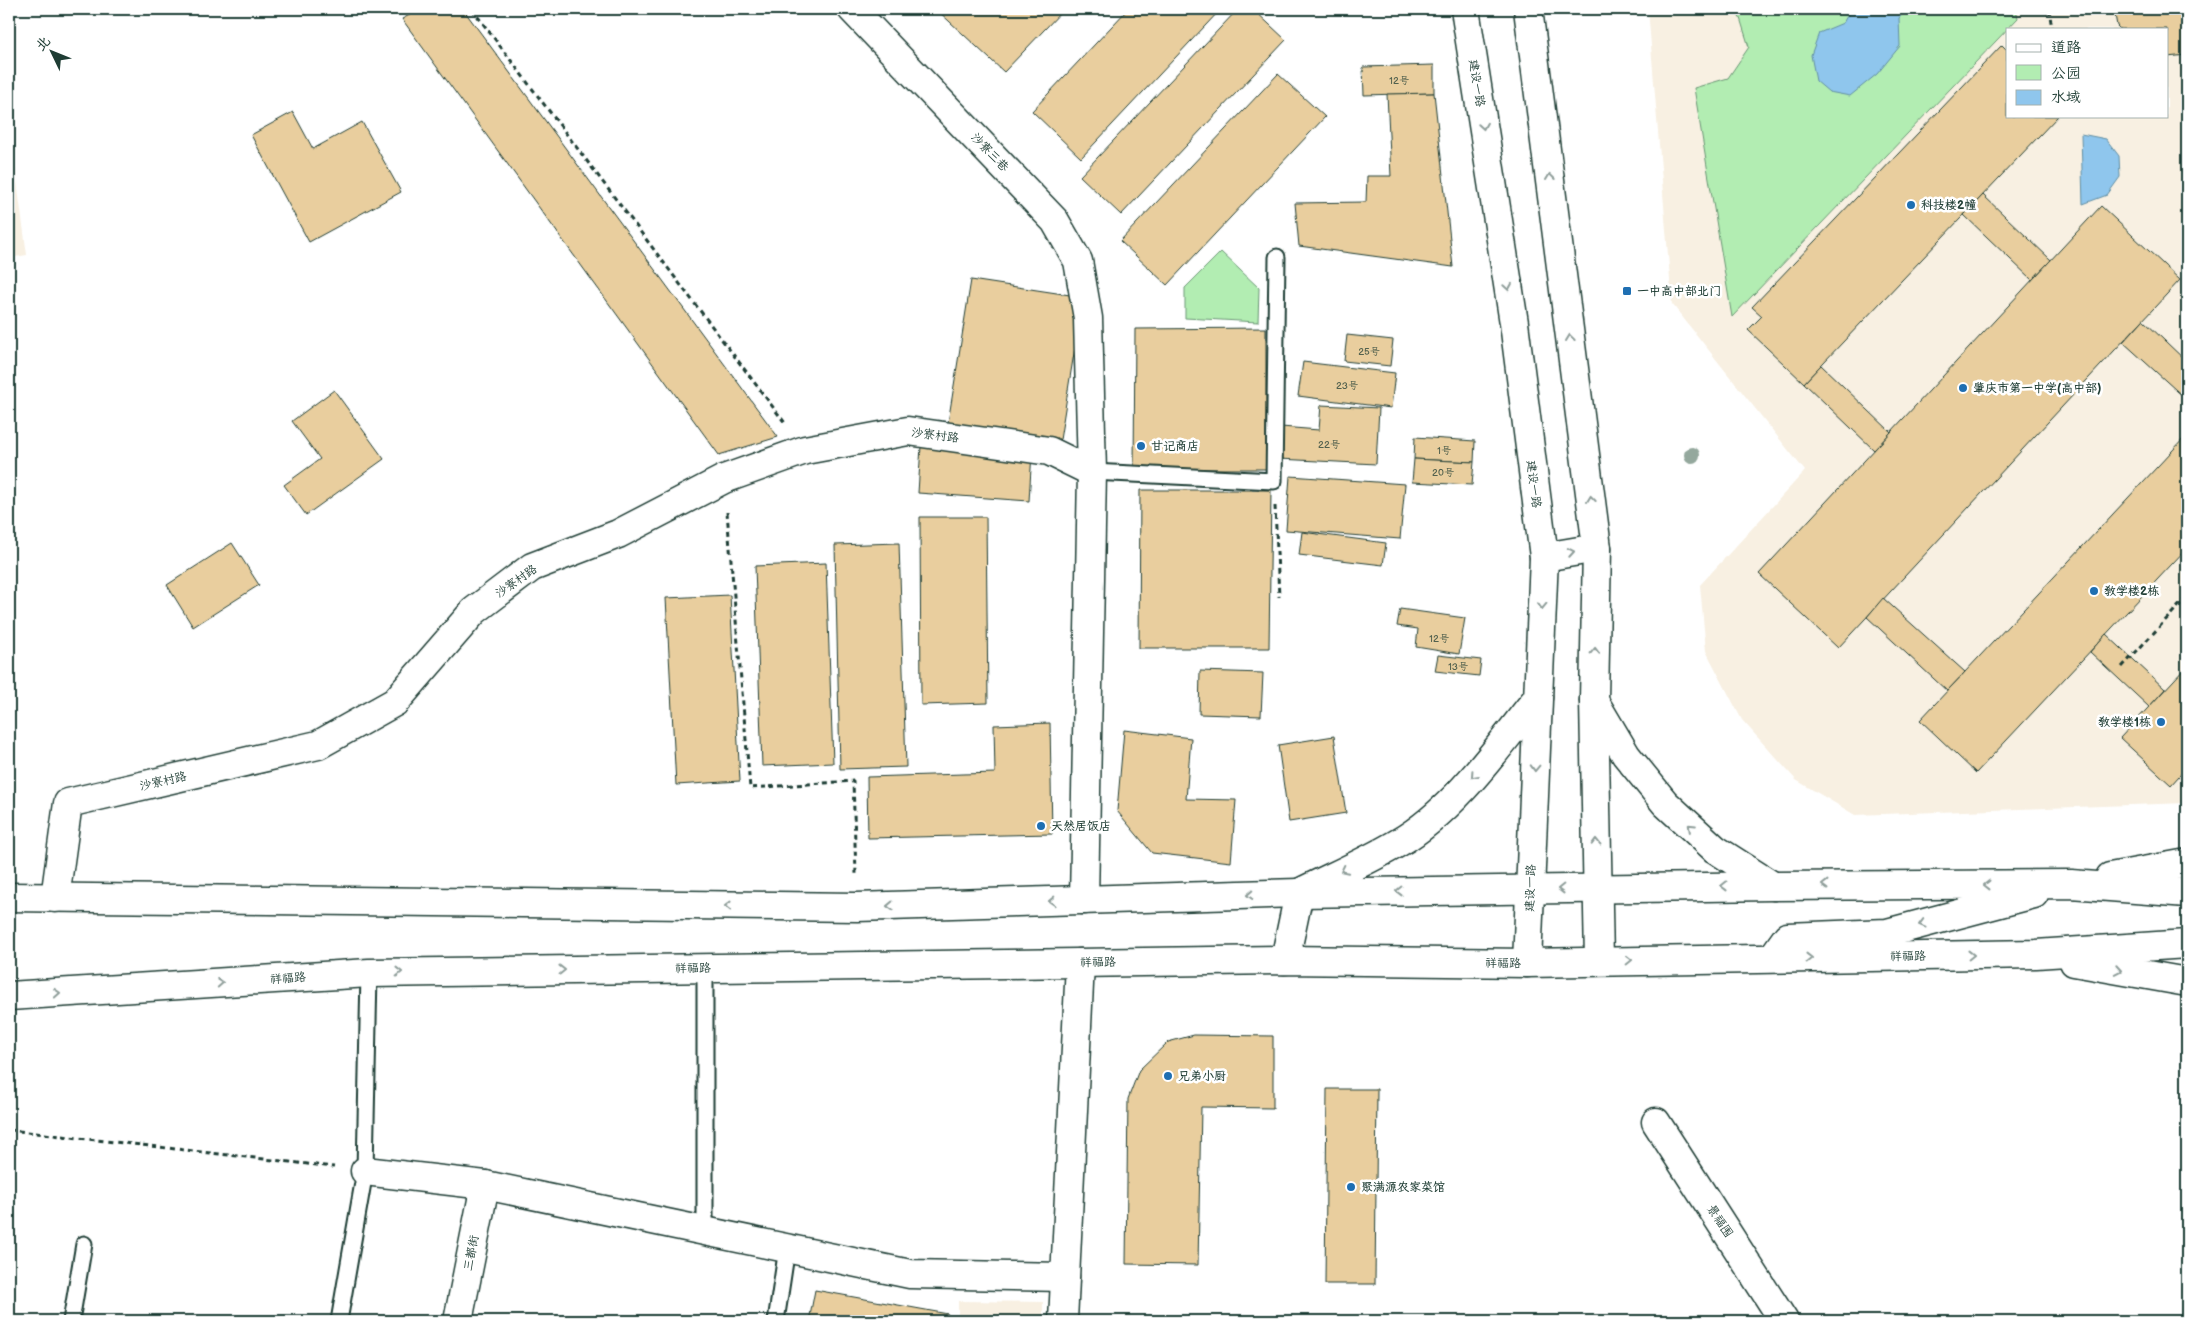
<svg xmlns="http://www.w3.org/2000/svg" width="2196" height="1330" font-family="'Balsamiq Sans','LXGW WenKai TC',sans-serif">
	<style>
		.built { fill: #f8f0e2; fill-rule: evenodd }
		.green { fill: #b2edb2; stroke: #689573 }
		.water { fill: #8fc6ed; stroke: #628fa3 }
		.building { fill: #e9ce9e; stroke: #1f3d34 }
		.lines { fill: none; stroke-linecap: round; stroke-linejoin: round }
		.service-casing { stroke: #1f3d34; stroke-width: 19 }
		.minor-casing { stroke: #1f3d34; stroke-width: 31 }
		.tertiary-casing { stroke: #1f3d34; stroke-width: 31 }
		.secondary-casing { stroke: #1f3d34; stroke-width: 31 }
		.path { stroke: #1f3d34; stroke-width: 3; stroke-dasharray: 5 4; stroke-linecap: butt }
		.service { stroke: #fff; stroke-width: 15 }
		.minor { stroke: #fff; stroke-width: 28 }
		.tertiary { stroke: #fff; stroke-width: 28 }
		.secondary { stroke: #fff; stroke-width: 28 }
		.tree { fill: #94a89d }
		.oneway { stroke: #8f9e9a }
		.poi-dot { fill: #1f6fb2; stroke: #fff; stroke-width: 2 }
		.labels { text-anchor: middle; stroke-width: 5; stroke-linejoin: round; paint-order: stroke }
		.number-label { font-size: 10px; fill: #52614e }
		.street-label { font-size: 12px; fill: #1f3d34; stroke: #fff }
		.poi-label { font-size: 12px; font-weight: bold; fill: #1f3d34; stroke: #fff; text-anchor: start }
	</style>
	<rect width="100%" height="100%" fill="#fff"/>
	<filter id="ink" filterUnits="userSpaceOnUse"><feTurbulence type="fractalNoise" baseFrequency=".02" numOctaves="2"/><feDisplacementMap in="SourceGraphic" scale="10" xChannelSelector="R" yChannelSelector="G"/><feConvolveMatrix kernelMatrix="1 2 1 2 8 2 1 2 1" color-interpolation-filters="sRGB"/></filter>
	<g filter="url(#ink)">
		<g class="built">
			<path d="M 1648,9 L 2187,9 L 2187,803 L 1855,815 L 1796,780 L 1742,720 L 1706,651 L 1700,585 L 1805,471 L 1672,304 ZM 2007,29 L 2167,29 L 2167,116 L 2007,116 Z"/>
			<polygon points="9,123 27,255 9,258"/>
			<polygon points="958,1301 1043,1302 1043,1321 958,1321"/>
		</g>
		<g class="green">
			<polygon points="1732,9 2016,9 2018,18 1732,317 1694,88 1728,78 1749,47 1740,18"/>
			<polygon points="1221,252 1259,288 1258,322 1185,318 1185,288"/>
		</g>
		<g class="water">
			<polygon points="1851,9 1907,9 1899,18 1900,46 1877,74 1850,96 1829,92 1816,81 1811,55 1819,33 1843,23"/>
			<polygon points="2081,134 2106,139 2119,156 2120,177 2107,195 2083,204"/>
		</g>
		<g class="building">
			<polygon points="421,9 463,9 778,437 719,455 402,19"/>
			<polygon points="936,9 1064,9 1004,72"/>
			<polygon points="1128,9 1221,9 1081,158 1032,111"/>
			<polygon points="1238,9 1253,9 1286,40 1121,215 1080,176"/>
			<polygon points="2114,9 2187,9 2187,55 2167,57 2167,29 2120,29 2117,26"/>
			<polygon points="2002,45 2007,50 2007,116 2058,116 1804,383 1748,330 1762,316 1752,307"/>
			<polygon points="1434,65 1434,93 1364,95 1363,67"/>
			<polygon points="1278,74 1325,117 1167,285 1120,241"/>
			<polygon points="1434,93 1453,267 1299,246 1295,203 1366,202 1367,176 1391,176 1387,94"/>
			<polygon points="293,112 313,149 362,122 401,192 309,242 251,135"/>
			<polygon points="1983,195 2051,260 2032,280 1964,215"/>
			<polygon points="2101,206 2180,280 1838,648 1759,574"/>
			<polygon points="971,280 1083,297 1059,446 947,429"/>
			<polygon points="2143,320 2187,362 2187,400 2123,342"/>
			<polygon points="1266,328 1266,469 1134,469 1135,329"/>
			<polygon points="1347,335 1393,340 1390,366 1344,361"/>
			<polygon points="1303,362 1395,373 1391,408 1298,396"/>
			<polygon points="1821,365 1891,432 1874,450 1804,383"/>
			<polygon points="334,390 384,459 306,515 284,485 320,459 292,421"/>
			<polygon points="1321,405 1379,408 1376,464 1279,459 1281,427 1319,430"/>
			<polygon points="2187,435 2187,548 1976,773 1920,720"/>
			<polygon points="1415,437 1475,441 1474,462 1414,459"/>
			<polygon points="921,446 1032,452 1029,501 918,493"/>
			<polygon points="1414,459 1474,462 1472,485 1412,482"/>
			<polygon points="1290,476 1405,484 1400,539 1286,530"/>
			<polygon points="1140,490 1271,490 1269,648 1139,648"/>
			<polygon points="920,517 986,517 988,703 921,705"/>
			<polygon points="1302,532 1386,543 1383,565 1299,555"/>
			<polygon points="232,543 259,585 193,627 167,585"/>
			<polygon points="899,543 906,767 840,769 835,545"/>
			<polygon points="826,563 833,763 762,766 755,566"/>
			<polygon points="730,595 740,781 676,785 666,598"/>
			<polygon points="1883,598 1965,672 1947,691 1867,617"/>
			<polygon points="1400,609 1465,618 1459,654 1416,647 1418,629 1397,626"/>
			<polygon points="2106,634 2165,689 2149,707 2090,652"/>
			<polygon points="1438,655 1481,660 1479,676 1435,671"/>
			<polygon points="2187,666 2187,767 2171,785 2120,738"/>
			<polygon points="1200,671 1263,673 1261,716 1199,714"/>
			<polygon points="1050,723 1052,834 868,838 867,777 995,773 994,725"/>
			<polygon points="1124,730 1191,738 1186,799 1236,800 1231,862 1152,853 1117,811"/>
			<polygon points="1334,736 1346,813 1289,822 1278,745"/>
			<polygon points="1194,1035 1273,1036 1273,1108 1201,1107 1198,1265 1126,1264 1128,1099 1139,1070 1168,1042"/>
			<polygon points="1327,1089 1377,1089 1375,1284 1325,1284"/>
			<polygon points="815,1290 948,1314 947,1321 809,1321"/>
			<rect x="1263" y="1320" width="116" height="1"/>
		</g>
		<g class="lines">
			<g class="service-casing">
				<g id="service">
					<polyline points="1092,472 1274,481 1277,257"/>
					<polyline points="705,968 705,1231"/>
					<polyline points="71,1321 84,1244"/>
					<polyline points="339,1321 365,1171 369,973"/>
					<polyline points="776,1321 787,1248"/>
				</g>
			</g>
			<g class="minor-casing">
				<g id="minor">
					<polyline points="852,9 1055,221 1078,261 1088,318 1092,472 1084,900"/>
					<polyline points="55,898 68,803 318,745 395,702 474,611 532,567 618,534 724,479 805,450 908,431 1049,451 1092,472"/>
					<polyline points="1656,1122 1784,1321"/>
					<polyline points="365,1171 485,1185 910,1274 1065,1277"/>
					<polyline points="458,1321 485,1185"/>
					<polyline points="1063,1321 1080,963"/>
				</g>
			</g>
			<g class="tertiary-casing">
				<g id="tertiary">
					<polyline points="2110,877 2187,863"/>
					<polyline points="9,897 857,907 1299,893 1773,886 2071,884 2187,893"/>
					<polyline points="1772,958 1787,937 1887,933 2034,894"/>
					<polyline points="1285,960 1299,893"/>
					<polyline points="2074,962 2187,982"/>
					<polyline points="9,996 369,973 1285,960 1527,963 2036,954 2187,944"/>
				</g>
			</g>
			<g class="secondary-casing">
				<g id="secondary">
					<polyline points="1465,9 1514,323 1544,557 1527,963"/>
					<polyline points="1528,9 1597,548 1594,700 1599,961"/>
					<polyline points="1544,557 1597,548"/>
					<polyline points="1594,701 1626,755 1665,803 1715,849 1773,886"/>
					<path d="M 1299,893 C 1331,877 1366,862 1398,843 C 1455,810 1498,747 1538,697"/>
				</g>
			</g>
			<g class="path">
				<polyline points="472,9 785,423"/>
				<polyline points="2049,9 2052,29"/>
				<polyline points="1275,506 1279,597"/>
				<polyline points="727,512 750,788 853,781 856,874"/>
				<polyline points="2122,667 2187,597"/>
				<polyline points="9,1130 334,1167"/>
			</g>
			<use href="#service" class="service"/>
			<use href="#minor" class="minor"/>
			<use href="#tertiary" class="tertiary"/>
			<use href="#secondary" class="secondary"/>
		</g>
		<circle class="tree" cx="1692" cy="455" r="8"/>
		<defs><path id="oneway-chevron" d="M-2-3.5L2.5 0L-2 3.5" fill="none" stroke-width="1.6" stroke-linecap="round" stroke-linejoin="round" transform="scale(1.25)"/></defs>
		<g class="oneway">
			<use href="#oneway-chevron" transform="translate(1483 126) rotate(81)"/>
			<use href="#oneway-chevron" transform="translate(1550 177) rotate(-97)"/>
			<use href="#oneway-chevron" transform="translate(1508 287) rotate(81)"/>
			<use href="#oneway-chevron" transform="translate(1570 338) rotate(-97)"/>
			<use href="#oneway-chevron" transform="translate(1591 499) rotate(-97)"/>
			<use href="#oneway-chevron" transform="translate(1571 552) rotate(-10)"/>
			<use href="#oneway-chevron" transform="translate(1542 606) rotate(92)"/>
			<use href="#oneway-chevron" transform="translate(1595 651) rotate(-89)"/>
			<use href="#oneway-chevron" transform="translate(1535 768) rotate(92)"/>
			<use href="#oneway-chevron" transform="translate(1474 775) rotate(132)"/>
			<use href="#oneway-chevron" transform="translate(1691 827) rotate(-137)"/>
			<use href="#oneway-chevron" transform="translate(1596 842) rotate(-91)"/>
			<use href="#oneway-chevron" transform="translate(1344 870) rotate(154)"/>
			<use href="#oneway-chevron" transform="translate(1825 885) rotate(180)"/>
			<use href="#oneway-chevron" transform="translate(1987 885) rotate(180)"/>
			<use href="#oneway-chevron" transform="translate(1724 886) rotate(179)"/>
			<use href="#oneway-chevron" transform="translate(1561 889) rotate(179)"/>
			<use href="#oneway-chevron" transform="translate(1399 891) rotate(179)"/>
			<use href="#oneway-chevron" transform="translate(1250 895) rotate(178)"/>
			<use href="#oneway-chevron" transform="translate(1052 901) rotate(178)"/>
			<use href="#oneway-chevron" transform="translate(728 906) rotate(-179)"/>
			<use href="#oneway-chevron" transform="translate(890 906) rotate(178)"/>
			<use href="#oneway-chevron" transform="translate(1922 924) rotate(165)"/>
			<use href="#oneway-chevron" transform="translate(1971 955) rotate(-1)"/>
			<use href="#oneway-chevron" transform="translate(1809 958) rotate(-1)"/>
			<use href="#oneway-chevron" transform="translate(1629 960) rotate(-1)"/>
			<use href="#oneway-chevron" transform="translate(562 970) rotate(-1)"/>
			<use href="#oneway-chevron" transform="translate(2118 970) rotate(10)"/>
			<use href="#oneway-chevron" transform="translate(399 972) rotate(-1)"/>
			<use href="#oneway-chevron" transform="translate(220 983) rotate(-4)"/>
			<use href="#oneway-chevron" transform="translate(57 993) rotate(-4)"/>
		</g>
	</g>
	<g class="poi-dot">
		<circle cx="1911" cy="205" r="5"/>
		<rect x="1622" y="286" width="10" height="10" rx="2.5"/>
		<circle cx="1963" cy="388" r="5"/>
		<circle cx="1141" cy="446" r="5"/>
		<circle cx="2094" cy="591" r="5"/>
		<circle cx="2161" cy="722" r="5"/>
		<circle cx="1041" cy="826" r="5"/>
		<circle cx="1168" cy="1076" r="5"/>
		<circle cx="1351" cy="1187" r="5"/>
	</g>
	<g class="labels">
		<g class="number-label">
			<text x="1399" y="84">12号</text>
			<text x="1369" y="355">25号</text>
			<text x="1347" y="389">23号</text>
			<text x="1329" y="448">22号</text>
			<text x="1444" y="454">1号</text>
			<text x="1443" y="476">20号</text>
			<text x="1439" y="642">12号</text>
			<text x="1458" y="670">13号</text>
		</g>
		<g class="street-label">
			<text transform="translate(1477 83) rotate(81)" y="4">建设一路</text>
			<text transform="translate(990 152) rotate(46)" y="4">沙寮三巷</text>
			<text transform="translate(935 435) rotate(7)" y="4">沙寮村路</text>
			<text transform="translate(1534 484) rotate(83)" y="4">建设一路</text>
			<text transform="translate(516 581) rotate(-35)" y="4">沙寮村路</text>
			<text transform="translate(163 781) rotate(-13)" y="4">沙寮村路</text>
			<text transform="translate(1530 888) rotate(-88)" y="4">建设一路</text>
			<text transform="translate(1908 956) rotate(-1)" y="4">祥福路</text>
			<text transform="translate(1098 962) rotate(-1)" y="4">祥福路</text>
			<text transform="translate(1503 963) rotate(1)" y="4">祥福路</text>
			<text transform="translate(693 968) rotate(-1)" y="4">祥福路</text>
			<text transform="translate(288 978) rotate(-4)" y="4">祥福路</text>
			<text transform="translate(1720 1221) rotate(57)" y="4">景福围</text>
			<text transform="translate(471 1253) rotate(-79)" y="4">三都街</text>
		</g>
		<g class="poi-label">
			<text x="1921" y="209">科技楼2幢</text>
			<text x="1637" y="295">一中高中部北门</text>
			<text x="1973" y="392">肇庆市第一中学(高中部)</text>
			<text x="1151" y="450">甘记商店</text>
			<text x="2104" y="595">教学楼2栋</text>
			<text x="2151" y="726" text-anchor="end">教学楼1栋</text>
			<text x="1051" y="830">天然居饭店</text>
			<text x="1178" y="1080">兄弟小厨</text>
			<text x="1361" y="1191">聚满源农家菜馆</text>
		</g>
	</g>
	<rect width="2196" height="1330" fill="none" stroke="#fff" stroke-width="30"/>
	<rect x="15" y="15" width="2166" height="1300" fill="none" stroke="#1f3d34" stroke-width="2" filter="url(#ink)"/>
	<rect x="2006" y="28" width="162" height="90" fill="#ffffff" stroke="#a5b1ae"/>
	<rect x="2016" y="44" width="25" height="8" fill="#ffffff" stroke="#a5b1ae"/>
	<text x="2051" y="52" font-size="15" fill="#1f3d34">道路</text>
	<rect x="2016" y="65" width="25" height="15" fill="#b2edb2" stroke="#a5b1ae"/>
	<text x="2051" y="78" font-size="15" fill="#1f3d34">公园</text>
	<rect x="2016" y="90" width="25" height="15" fill="#8fc6ed" stroke="#a5b1ae"/>
	<text x="2051" y="102" font-size="15" fill="#1f3d34">水域</text>
	<g transform="translate(52 52) rotate(313)" stroke="#ffffff" stroke-width="4" paint-order="stroke">
	<path d="M0-4L9 19L0 12L-9 19Z" fill="#1f3d34"/>
	<text y="-8" font-size="14" font-weight="bold" text-anchor="middle" fill="#1f3d34">北</text>
	</g>
</svg>
